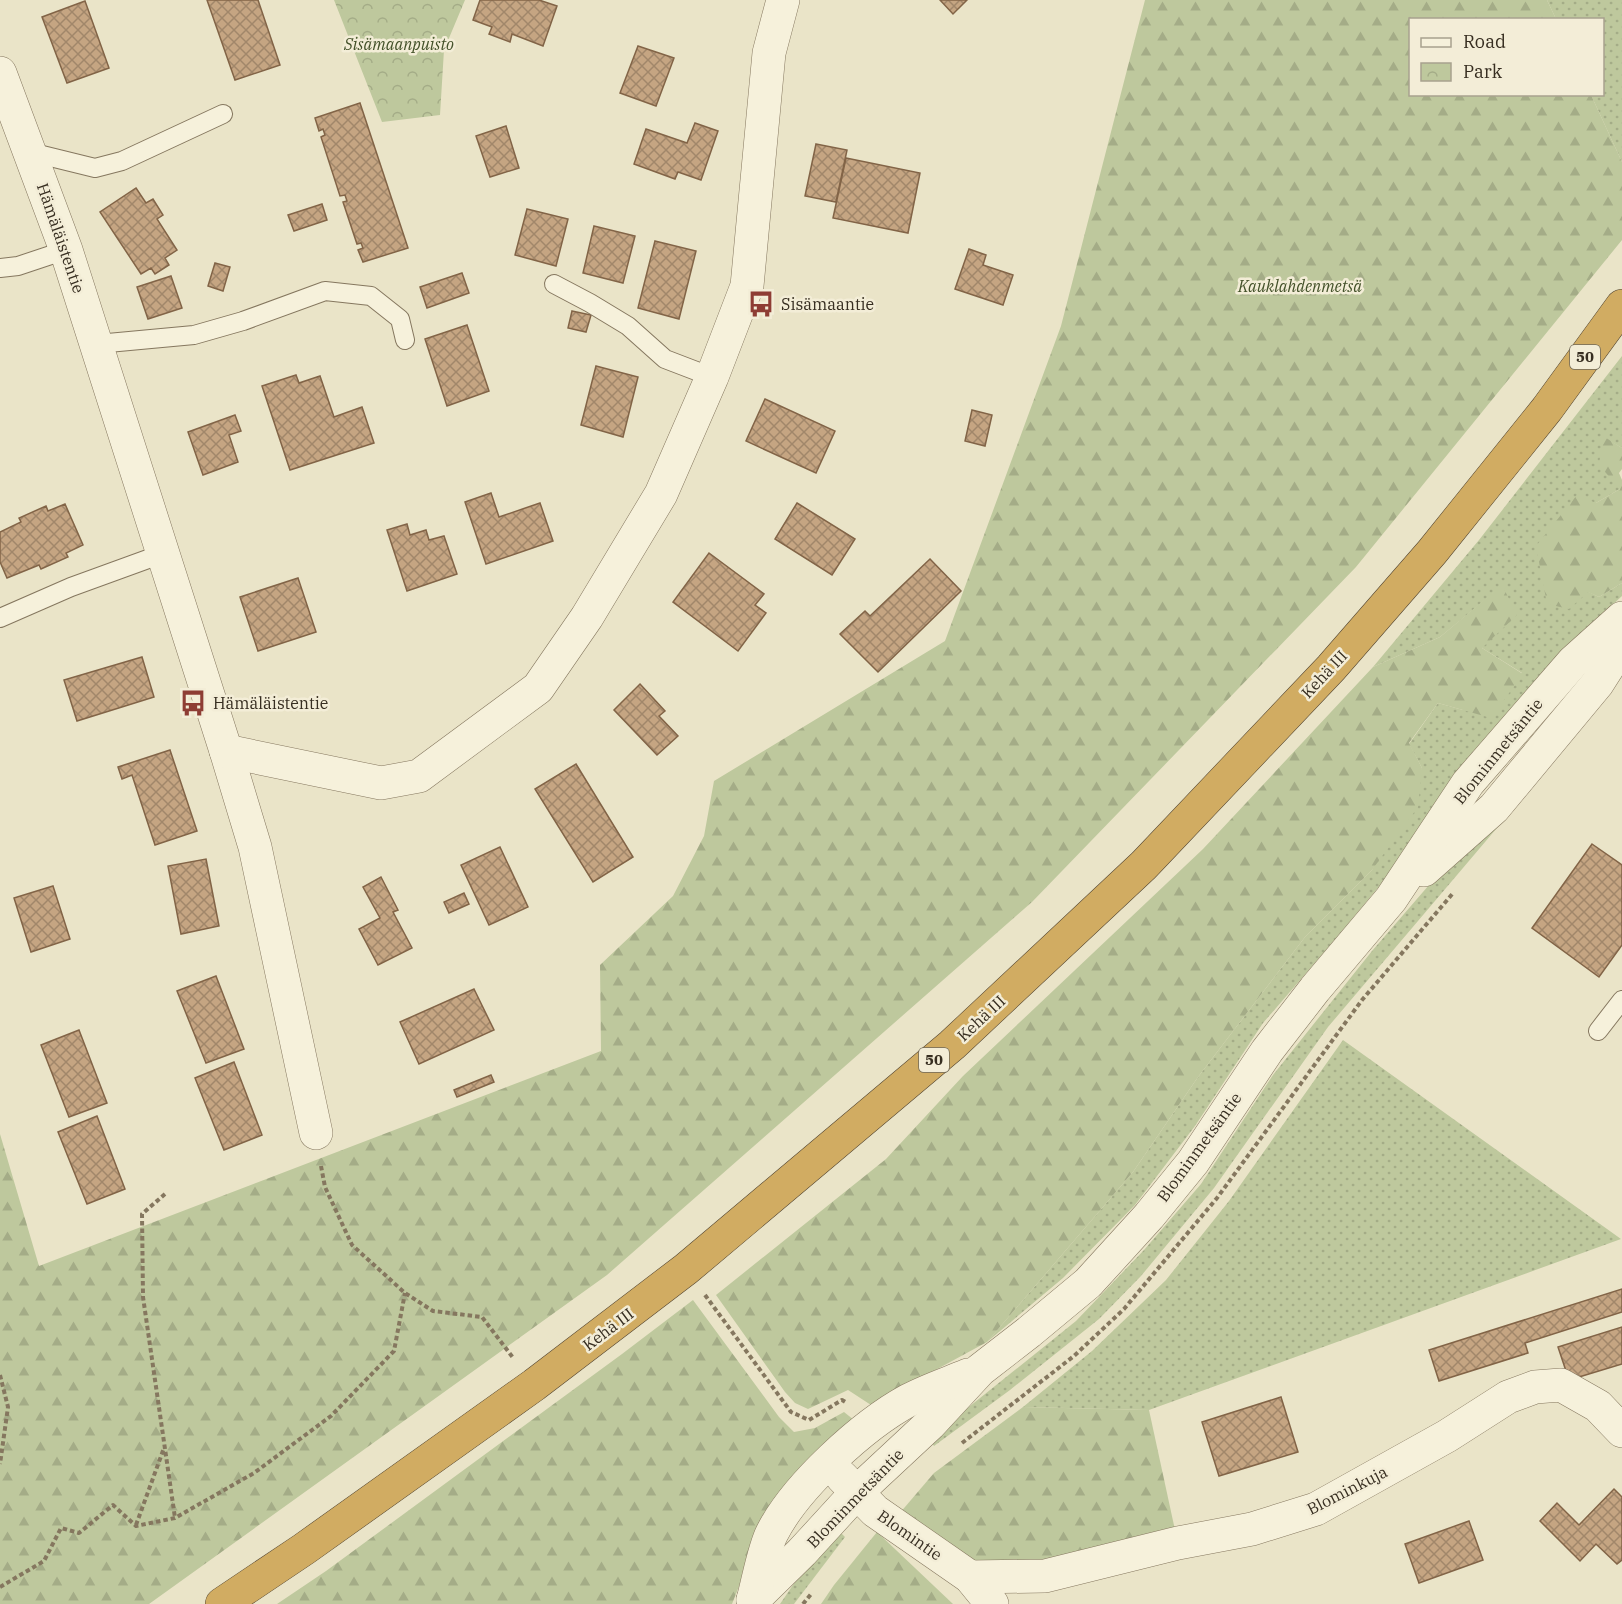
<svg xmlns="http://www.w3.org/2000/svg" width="1622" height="1604" font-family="'IBM Plex Serif',serif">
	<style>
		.grass { fill: url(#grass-dots) }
		.forest { fill: url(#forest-firs) }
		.park { fill: url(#park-crowns) }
		.building { fill: url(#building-cross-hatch); stroke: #826447; stroke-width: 1.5 }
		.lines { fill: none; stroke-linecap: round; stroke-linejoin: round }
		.lane-casing { stroke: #85775f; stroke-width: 20 }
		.street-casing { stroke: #85775f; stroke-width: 34 }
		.highway-casing { stroke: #534532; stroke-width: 34 }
		.path { stroke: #85775f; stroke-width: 4; stroke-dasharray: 4.5 3; stroke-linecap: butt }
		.lane { stroke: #f6f1db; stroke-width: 18 }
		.street { stroke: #f6f1db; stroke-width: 33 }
		.highway { stroke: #d1ac62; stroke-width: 33 }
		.labels { text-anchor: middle; stroke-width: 5; stroke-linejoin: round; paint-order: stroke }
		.shield { fill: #f3edd7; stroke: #6f6758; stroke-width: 1.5 }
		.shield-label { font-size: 15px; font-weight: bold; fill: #372e21 }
		.park-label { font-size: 16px; font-style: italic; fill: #435129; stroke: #f3edd7 }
		.street-label { font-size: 16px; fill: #372e21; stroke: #f3edd7 }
		.poi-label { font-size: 16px; fill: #372e21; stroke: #f3edd7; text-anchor: start }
	</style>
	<defs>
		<pattern id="grass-dots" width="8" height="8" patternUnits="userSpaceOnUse" patternTransform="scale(1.5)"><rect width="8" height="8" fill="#bec89d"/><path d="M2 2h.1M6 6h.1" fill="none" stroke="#a4ac87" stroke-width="1.8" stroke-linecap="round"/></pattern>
		<pattern id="forest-firs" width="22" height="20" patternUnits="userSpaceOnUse" patternTransform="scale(1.5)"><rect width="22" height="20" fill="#bec89d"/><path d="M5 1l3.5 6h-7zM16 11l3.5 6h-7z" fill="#a4ac87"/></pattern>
		<pattern id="park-crowns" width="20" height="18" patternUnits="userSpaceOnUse" patternTransform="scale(1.5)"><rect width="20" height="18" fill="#bec89d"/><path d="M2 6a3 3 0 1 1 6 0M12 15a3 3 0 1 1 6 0" fill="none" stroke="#a4ac87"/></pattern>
		<pattern id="building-cross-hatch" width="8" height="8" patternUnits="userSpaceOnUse" patternTransform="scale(1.5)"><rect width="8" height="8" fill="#c5a582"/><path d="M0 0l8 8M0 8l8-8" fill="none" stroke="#a1876a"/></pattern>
	</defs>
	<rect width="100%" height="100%" fill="#eae4c8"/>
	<g class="grass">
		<polygon points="1547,0 1622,0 1622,162 1591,95 1602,94 1602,20 1556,19"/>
		<polygon points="1622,356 1622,448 1603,437 1620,489 1596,503 1589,592 1599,597 1622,583 1622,596 1607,610 1339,935 1263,1023 1195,1126 1135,1205 1063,1278 987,1342 1133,1172 1198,1077 1305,937 1372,870 1422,768 1409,744 1438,703 1463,710 1522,673 1482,648 1502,586 1440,637 1373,667 1479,540"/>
		<polygon points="1541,776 1328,1027 1214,1188 1141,1276 1099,1319 1010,1390 934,1446 929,1439 1076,1321 1144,1250 1201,1184 1273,1075 1372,951 1429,885"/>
		<polygon points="1343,1040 1621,1239 1149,1410 1023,1407 1092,1351 1166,1280 1229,1201"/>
		<polygon points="837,1529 845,1537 794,1604 780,1604 806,1566"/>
	</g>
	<g class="forest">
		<polygon points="1145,0 1547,0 1556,19 1410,20 1410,94 1591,95 1622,162 1622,240 1356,567 1032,902 607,1275 149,1604 0,1604 0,1134 39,1266 601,1051 600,965 673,896 704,836 714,781 945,641 1061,326"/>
		<polygon points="1603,436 1622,448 1622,469 1619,473 1622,480 1622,583 1599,597 1588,592 1569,609 1547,604 1536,546 1577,495 1596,503 1620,489 1599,465"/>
		<polygon points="1502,585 1517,615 1482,648 1523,674 1491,718 1438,703 1409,743 1422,768 1418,807 1372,870 1305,937 1198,1077 1133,1172 987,1342 871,1405 848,1390 808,1409 795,1403 785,1392 716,1295 886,1159 963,1076 1203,849 1373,667 1440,637"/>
		<polygon points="693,1300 779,1417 794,1432 815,1428 844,1412 854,1420 768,1513 732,1604 277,1604 326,1571 622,1354"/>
		<polygon points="1023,1407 1149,1410 1175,1530 990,1572 899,1514 934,1473"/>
		<polygon points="877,1532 953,1604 821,1604 834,1585"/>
	</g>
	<polygon class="park" points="334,0 465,0 444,50 440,115 382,122"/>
	<g class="building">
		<polygon points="207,0 258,0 280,65 235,80"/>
		<polygon points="480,0 539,0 557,6 543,46 512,34 510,42 489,34 492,27 473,20"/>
		<polygon points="940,0 967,0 953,14"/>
		<polygon points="85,1 109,68 67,83 42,17"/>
		<polygon points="638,46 674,58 656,106 620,93"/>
		<polygon points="360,103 408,248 363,262 358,250 363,248 361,243 357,244 343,202 347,201 345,195 340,196 321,137 325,135 323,129 319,131 315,118"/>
		<polygon points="695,123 718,131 701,180 678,172 675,179 634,164 646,129 687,143"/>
		<polygon points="506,126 519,168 490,177 476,136"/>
		<polygon points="816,144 847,150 836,202 805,196"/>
		<polygon points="846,158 920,173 908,233 833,218"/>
		<polygon points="136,188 146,203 153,199 163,215 157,219 177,250 165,258 169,265 155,274 151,268 141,274 100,212"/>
		<polygon points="322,204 327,220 294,231 288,215"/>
		<polygon points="527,209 568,219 556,266 515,255"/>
		<polygon points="594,226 635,236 623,283 583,273"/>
		<polygon points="655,241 696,251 679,319 638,308"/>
		<polygon points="969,249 986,255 983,265 1013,275 1003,305 955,289"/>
		<polygon points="215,263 230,267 223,291 208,286"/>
		<polygon points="462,273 469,293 427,308 420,287"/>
		<polygon points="171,276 182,308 148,319 137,287"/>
		<polygon points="572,311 591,315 586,332 568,328"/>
		<polygon points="467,325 489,391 447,406 425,339"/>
		<polygon points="596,366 638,377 623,437 581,425"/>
		<polygon points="296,375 299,383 320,376 334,417 362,407 374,443 290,470 262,386"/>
		<polygon points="765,399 835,431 816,473 746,441"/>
		<polygon points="972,410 992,415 985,446 965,441"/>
		<polygon points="235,415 241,431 229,435 238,462 203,475 188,432"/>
		<polygon points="491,493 499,517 540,503 553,541 486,564 465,502"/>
		<polygon points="797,503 855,539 832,575 775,539"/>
		<polygon points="65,504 83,545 66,553 68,557 41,569 39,565 7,578 0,562 0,532 21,522 19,518 46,506 48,511"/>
		<polygon points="407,524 410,535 426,530 429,540 444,536 457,574 407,591 387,530"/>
		<polygon points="709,553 764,594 755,605 766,613 738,651 673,602"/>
		<polygon points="930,559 961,591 878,672 840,634 865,611 870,616"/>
		<polygon points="298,578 316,632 258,651 240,597"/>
		<polygon points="142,657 154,697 77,721 64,680"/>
		<polygon points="640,684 665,711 659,716 678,736 657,755 614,710"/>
		<polygon points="170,750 197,831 155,845 132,775 122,779 118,767"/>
		<polygon points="576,764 633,857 593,882 535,789"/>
		<polygon points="1592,844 1622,865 1622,945 1599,977 1532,928"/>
		<polygon points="500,847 528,907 489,925 461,865"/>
		<polygon points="206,859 219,926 181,934 168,866"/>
		<polygon points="381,877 398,910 393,912 412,948 378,965 359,929 380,918 363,887"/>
		<polygon points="53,886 70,939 31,952 14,898"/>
		<polygon points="464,893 469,904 449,913 444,902"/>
		<polygon points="216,976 244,1049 206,1063 177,991"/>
		<polygon points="474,989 494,1030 419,1064 400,1022"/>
		<polygon points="79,1030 107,1103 69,1117 41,1045"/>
		<polygon points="234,1062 262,1135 224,1150 195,1078"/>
		<polygon points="491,1075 494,1082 457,1097 454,1090"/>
		<polygon points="97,1116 125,1189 87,1204 58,1132"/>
		<polygon points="1622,1289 1622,1312 1525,1343 1528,1353 1439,1381 1429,1350"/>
		<polygon points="1622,1327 1622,1364 1569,1380 1558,1347"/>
		<polygon points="1281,1397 1298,1452 1219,1476 1202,1422"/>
		<polygon points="1614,1489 1622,1497 1622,1560 1617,1564 1596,1544 1580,1561 1540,1521 1557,1503 1579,1525"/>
		<polygon points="1469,1521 1483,1560 1419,1583 1405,1544"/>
	</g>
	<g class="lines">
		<g class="lane-casing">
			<g id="lane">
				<polyline points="30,152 95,168 122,161 223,114"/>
				<polyline points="0,268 18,266 66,250"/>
				<polyline points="554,284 590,303 628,326 665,359 712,377"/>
				<polyline points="97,344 194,335 243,321 325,291 371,296 400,319 405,340"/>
				<polyline points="0,618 71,587 148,559 163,557"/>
				<polyline points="1598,1031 1622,1000"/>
			</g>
		</g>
		<g class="street-casing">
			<g id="street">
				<polyline points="0,73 66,250 226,751 255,847 316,1133"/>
				<polyline points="226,751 381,783 419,776 538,688 587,617 661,494 712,377 747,286 769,53 783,0"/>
				<polyline points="1424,870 1494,808 1597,684 1622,645"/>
				<polyline points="842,1477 875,1511 970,1577 992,1604"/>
				<polyline points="970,1577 1045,1576 1178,1543 1252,1529 1316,1509 1447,1436 1508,1397 1535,1387 1561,1385 1598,1406 1622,1431"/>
				<polyline points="753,1600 802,1552 857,1492 930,1424 980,1370 1029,1332 1088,1283 1149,1216 1193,1162 1267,1051 1315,989 1391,899 1468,783 1573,662 1622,618"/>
				<path d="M 753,1600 C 758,1582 764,1548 772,1533 C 796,1486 863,1425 909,1400 C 928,1390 949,1383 968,1375"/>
			</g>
		</g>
		<g class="highway-casing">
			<polyline id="highway" points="222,1604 304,1549 534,1385 686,1269 952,1045 1144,865 1331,668 1432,552 1547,409 1622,306"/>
		</g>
		<g class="path">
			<polyline points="321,1166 325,1187 352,1245 405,1293 433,1311 482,1317 514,1359"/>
			<polyline points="165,1194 142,1214 143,1297 175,1518"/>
			<polyline points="705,1295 791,1412 809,1420 842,1400 847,1403"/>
			<polyline points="0,1375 8,1407 0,1464"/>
			<polyline points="962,1443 1074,1356 1124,1309 1217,1198 1362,1000 1454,892"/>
			<polyline points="136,1525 164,1448"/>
			<polyline points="0,1587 44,1561 61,1528 79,1533 113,1505 136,1526 175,1518 254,1473 331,1416 394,1351 405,1293"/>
			<polyline points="803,1604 811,1594"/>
		</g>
		<use href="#lane" class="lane"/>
		<use href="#street" class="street"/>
		<use href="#highway" class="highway"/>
	</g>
	<defs>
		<g id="bus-bare" transform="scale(2.07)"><path d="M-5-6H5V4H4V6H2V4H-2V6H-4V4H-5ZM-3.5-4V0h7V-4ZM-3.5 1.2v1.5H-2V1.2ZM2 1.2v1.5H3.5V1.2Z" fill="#8e3d34" stroke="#f3edd7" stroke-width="2.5" paint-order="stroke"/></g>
	</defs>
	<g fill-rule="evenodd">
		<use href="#bus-bare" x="761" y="304"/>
		<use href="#bus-bare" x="193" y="703"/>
	</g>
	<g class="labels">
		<g class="shield">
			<rect x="1570" y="345" width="30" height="24" rx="4.5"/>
			<rect x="919" y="1048" width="30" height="24" rx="4.5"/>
		</g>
		<g class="shield-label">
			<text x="1585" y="362">50</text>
			<text x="934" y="1065">50</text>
		</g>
		<g class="park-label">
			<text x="399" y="50">Sisämaanpuisto</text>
			<text x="1300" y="292">Kauklahdenmetsä</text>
		</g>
		<g class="street-label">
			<text transform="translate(61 238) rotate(71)" y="6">Hämäläistentie</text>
			<text transform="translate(1324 674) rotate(-47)" y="6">Kehä III</text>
			<text transform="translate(1498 751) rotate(-51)" y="6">Blominmetsäntie</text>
			<text transform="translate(981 1018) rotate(-43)" y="6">Kehä III</text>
			<text transform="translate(1199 1147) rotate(-54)" y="6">Blominmetsäntie</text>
			<text transform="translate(608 1329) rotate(-37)" y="6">Kehä III</text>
			<text transform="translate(1347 1490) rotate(-27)" y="6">Blominkuja</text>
			<text transform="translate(855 1498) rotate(-46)" y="6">Blominmetsäntie</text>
			<text transform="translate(910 1535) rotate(35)" y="6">Blomintie</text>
		</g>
		<g class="poi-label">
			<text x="781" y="310">Sisämaantie</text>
			<text x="213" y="709">Hämäläistentie</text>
		</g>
	</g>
	<rect x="1409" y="18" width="195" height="78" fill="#f3edd7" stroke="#a8a18e" stroke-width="1.5"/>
	<rect x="1421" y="38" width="30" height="9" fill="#f6f1db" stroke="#a8a18e" stroke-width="1.5"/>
	<text x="1463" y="48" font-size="18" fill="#372e21">Road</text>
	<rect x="1421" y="63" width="30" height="18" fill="url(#park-crowns)" stroke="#a8a18e" stroke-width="1.5"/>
	<text x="1463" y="78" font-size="18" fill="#372e21">Park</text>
</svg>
